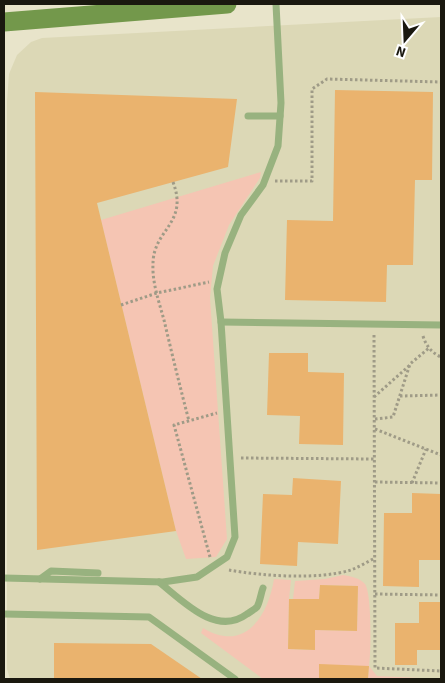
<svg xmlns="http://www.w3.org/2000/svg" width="445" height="683" font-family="'Source Sans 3',sans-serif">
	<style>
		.built { fill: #dcd8b6 }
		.green { fill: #f5c5b3 }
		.building { fill: #eab36e }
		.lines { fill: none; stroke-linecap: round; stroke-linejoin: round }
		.path { stroke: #9f9b87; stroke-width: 3; stroke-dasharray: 2.5 2.5; stroke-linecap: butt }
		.lane { stroke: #98b27f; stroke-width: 7 }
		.secondary { stroke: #73984b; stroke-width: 19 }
	</style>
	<rect width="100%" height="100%" fill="#e8e4ca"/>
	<polygon class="built" points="441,17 441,679 10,679 7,669 7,101 9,74 17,55 31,42 42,38"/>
	<g class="green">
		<polygon points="261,172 260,178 229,225 213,266 210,298 227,539 216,557 186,559 176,531 101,220"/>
		<path d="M 343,575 C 350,576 360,578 365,584 C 372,594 371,653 369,666 L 377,676 L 441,679 L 368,679 L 369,667 L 319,665 L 319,679 L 263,679 L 201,633 L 203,628 C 244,653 268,617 274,579 L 291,580 L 289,599 L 288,649 L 314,650 L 315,630 L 357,631 L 358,586 L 320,585 L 319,599 L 293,599 L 295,581 L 325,579 Z"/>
	</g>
	<g class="building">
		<polygon points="335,90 433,92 432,180 415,180 413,265 387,265 386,302 285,300 287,220 333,221"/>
		<polygon points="35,92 237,99 228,167 97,203 176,531 37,550"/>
		<polygon points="269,353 308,353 308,372 344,373 343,445 299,444 300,416 267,415"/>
		<polygon points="293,478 341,481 338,544 298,542 297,566 260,564 263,494 292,495"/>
		<polygon points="412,493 441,494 441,560 419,560 419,587 383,586 384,513 412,513"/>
		<polygon points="320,585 358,586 357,631 315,630 315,650 288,649 289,599 319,599"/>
		<polygon points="419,602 441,602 441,650 417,650 417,665 395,665 395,623 419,623"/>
		<polygon points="54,643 151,644 202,679 54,679"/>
		<polygon points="319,664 369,666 368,679 319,679"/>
	</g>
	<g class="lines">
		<g class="path">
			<polyline points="275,181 312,181 312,89 327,79 441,82"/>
			<path d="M 173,182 C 189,224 153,229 153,264 C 152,282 159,302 164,320 C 172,354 180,387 189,421"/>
			<polyline points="121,305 157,293 209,282"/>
			<polyline points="374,335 375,668 441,671"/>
			<path d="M 423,336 C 426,346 432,353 441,357"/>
			<polyline points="400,396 441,395"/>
			<polyline points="374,397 410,365"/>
			<polyline points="375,419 393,417 410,364 429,348"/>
			<polyline points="375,429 441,455"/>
			<polyline points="241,458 375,459"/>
			<polyline points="375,482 441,483"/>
			<polyline points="412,483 426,449"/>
			<polyline points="210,557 174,425 217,413"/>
			<path d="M 229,570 C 262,576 318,580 351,570 C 359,567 367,562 375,558"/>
			<polyline points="375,594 441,595"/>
		</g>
		<g class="lane">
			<polyline points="248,116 280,116"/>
			<polyline points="221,322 441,325"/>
			<polyline points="4,578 163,582 197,577 227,557 235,537 221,322 217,289 225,253 241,215 263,185 278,146 281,103 276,4"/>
			<polyline points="40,579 51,571 98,573"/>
			<path d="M 159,582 C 183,601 216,637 247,614 C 250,612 255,609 257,607 C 260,602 261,593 263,588"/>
			<polyline points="4,614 149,617 235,679"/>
		</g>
		<polyline class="secondary" points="4,22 227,4"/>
	</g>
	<rect width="445" height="683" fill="none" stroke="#1a180f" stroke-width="10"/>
	<g transform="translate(405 40) rotate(199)" stroke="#ffffff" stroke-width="4" paint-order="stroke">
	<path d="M0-4L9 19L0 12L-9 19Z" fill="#1a180f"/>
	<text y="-8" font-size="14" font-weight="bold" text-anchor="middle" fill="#1a180f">N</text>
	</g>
</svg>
